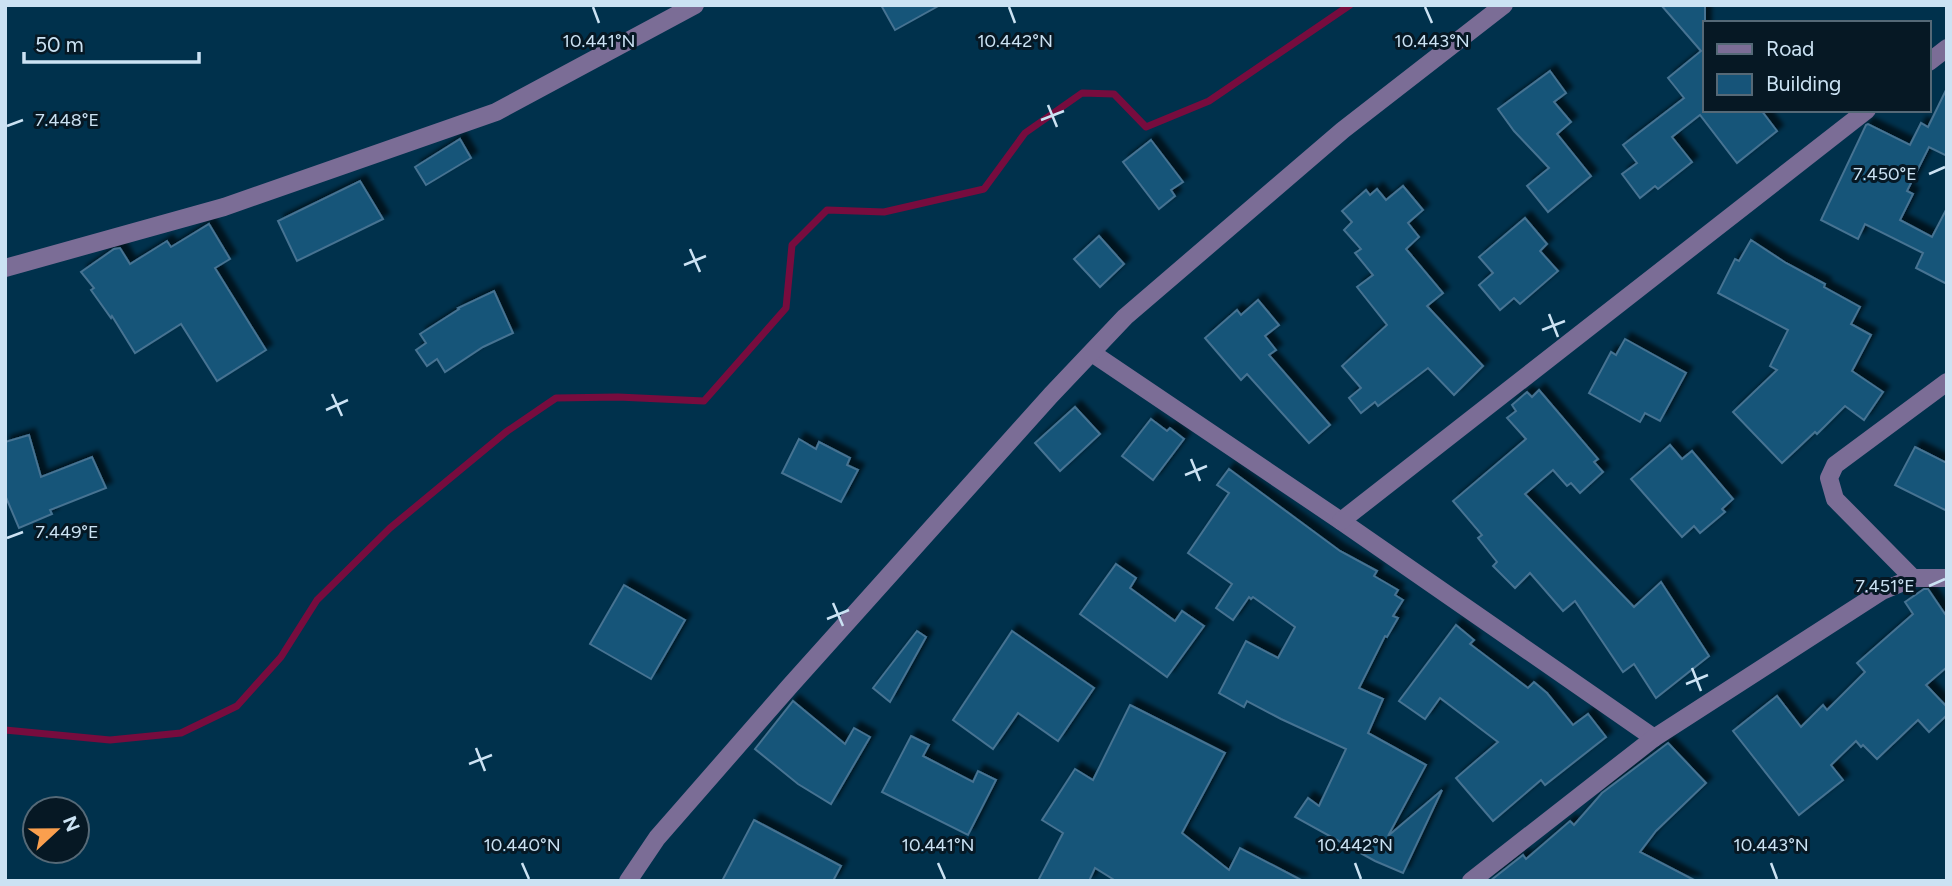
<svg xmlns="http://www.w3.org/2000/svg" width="1952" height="886" font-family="Figtree,sans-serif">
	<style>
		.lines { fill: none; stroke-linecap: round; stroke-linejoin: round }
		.stream { stroke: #770c3e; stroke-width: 7 }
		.building { fill: #165479; stroke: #467392; stroke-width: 2; filter: url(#shadow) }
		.minor { stroke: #7b6d96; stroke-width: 18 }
		.ticks { fill: none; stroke: #cbe2f3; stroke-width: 2.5 }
		.ticks-label { font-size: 18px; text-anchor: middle; fill: #cbe2f3; stroke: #061824; stroke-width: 6; stroke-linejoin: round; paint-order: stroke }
	</style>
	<defs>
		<filter id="shadow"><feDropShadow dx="6" dy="-6" stdDeviation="2" flood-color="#0009"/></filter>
	</defs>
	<rect width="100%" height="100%" fill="#00314c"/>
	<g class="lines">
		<polyline class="stream" points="5,730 110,740 181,733 237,706 281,657 317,600 390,528 506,432 556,398 618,397 704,401 786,308 792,245 827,210 884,212 984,189 1025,133 1082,93 1114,94 1146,127 1209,101 1350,5"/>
	</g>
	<g class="building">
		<polygon points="881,5 940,5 895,30"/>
		<polygon points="1661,5 1705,5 1705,110 1761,110 1777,131 1737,163 1700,115 1672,137 1692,162 1658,189 1655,186 1640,198 1622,174 1637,163 1623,145 1684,98 1668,78 1701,51"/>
		<polygon points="1550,71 1566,93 1554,102 1571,122 1557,134 1591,176 1548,212 1527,186 1549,168 1514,131 1498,109"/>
		<polygon points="1947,88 1947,156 1929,147 1907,191 1913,194 1900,220 1932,237 1947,208 1947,284 1916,268 1923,253 1865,224 1858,239 1821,220 1866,125 1868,124 1910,145 1921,123 1928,127"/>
		<polygon points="460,139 471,158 426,185 415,167"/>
		<polygon points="1151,140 1183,182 1171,190 1175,196 1159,209 1123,162"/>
		<polygon points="360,181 383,219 297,261 278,221"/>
		<polygon points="1403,186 1423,210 1408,223 1419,237 1406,249 1443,293 1427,306 1483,366 1454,395 1428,368 1378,406 1375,402 1361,413 1349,398 1361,388 1342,366 1387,325 1357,287 1373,275 1355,253 1361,249 1344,230 1352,222 1342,211 1366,190 1370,195 1377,189 1386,200"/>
		<polygon points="1525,218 1547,244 1540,251 1558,271 1520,304 1514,298 1500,310 1479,285 1493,273 1479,257"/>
		<polygon points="209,224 230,259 215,268 266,350 217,381 181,324 135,353 112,316 111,318 91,290 94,288 81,272 114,249 120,248 130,264 167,241 171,247"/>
		<polygon points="1099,236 1124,264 1100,287 1074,259"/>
		<polygon points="1751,240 1786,263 1825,284 1824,287 1860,307 1851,324 1871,335 1852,371 1883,392 1864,420 1845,406 1817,434 1815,432 1782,463 1733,412 1777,370 1770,366 1788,330 1718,293 1735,259 1739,261"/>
		<polygon points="494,291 513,333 483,347 445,372 437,359 427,366 416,350 426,343 420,334 459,309 458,308"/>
		<polygon points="1258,300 1279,325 1265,336 1276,350 1269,355 1330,425 1309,443 1247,374 1241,380 1205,338 1237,310 1241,315"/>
		<polygon points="1625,339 1686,373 1660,421 1645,413 1640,422 1589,393 1611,352 1616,355"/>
		<polygon points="1539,390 1598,459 1594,462 1603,472 1580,493 1571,483 1567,486 1553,470 1525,494 1634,607 1661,582 1709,656 1656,698 1634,664 1623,672 1575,601 1563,611 1530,573 1515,588 1493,566 1497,562 1478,538 1482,535 1453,501 1526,439 1507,418 1516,411 1512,405 1527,392 1532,397"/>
		<polygon points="1075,407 1100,434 1060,471 1035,443"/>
		<polygon points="1151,419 1167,431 1170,428 1184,439 1153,480 1122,456"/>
		<polygon points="29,435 41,477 92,457 106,488 50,510 52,514 19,528 5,495 5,442"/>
		<polygon points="799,439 816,449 819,442 850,458 847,465 858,470 841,502 782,473"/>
		<polygon points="1670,445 1682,459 1692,451 1733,499 1722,509 1725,512 1700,533 1694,526 1682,537 1631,479"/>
		<polygon points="1915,447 1947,463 1947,511 1895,485"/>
		<polygon points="1229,469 1340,551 1377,571 1374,576 1398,590 1395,595 1403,600 1393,616 1398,618 1387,637 1385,636 1359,688 1383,699 1368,733 1426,765 1388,836 1442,790 1403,873 1375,861 1295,817 1308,798 1319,806 1346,749 1281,719 1247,701 1244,707 1219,693 1246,641 1278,658 1295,627 1253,597 1251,599 1249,597 1233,620 1216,608 1232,584 1188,553 1229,493 1217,485"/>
		<polygon points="1116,564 1136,578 1130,588 1175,621 1182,611 1204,626 1167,677 1080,614"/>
		<polygon points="624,585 685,620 651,679 590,644"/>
		<polygon points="1924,589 1928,589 1947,617 1947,667 1926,685 1947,707 1947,715 1929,732 1918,720 1877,759 1863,745 1861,747 1856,741 1831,765 1843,780 1799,815 1733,731 1777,696 1801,727 1823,705 1827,710 1865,672 1857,663 1913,614 1905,602"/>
		<polygon points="1456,625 1474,640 1470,644 1528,688 1534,682 1547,693 1573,725 1588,714 1606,737 1545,785 1541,780 1493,821 1456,778 1498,742 1440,698 1425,719 1399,701"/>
		<polygon points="917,631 926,637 890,702 873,688"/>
		<polygon points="1012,631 1094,688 1058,741 1018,713 993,749 953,720"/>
		<polygon points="793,701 845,744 854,728 870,737 831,804 798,784 755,749"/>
		<polygon points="1130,705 1225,753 1182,833 1229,870 1240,848 1303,881 1116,881 1095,868 1089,881 1038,881 1063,833 1042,820 1075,769 1093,780"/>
		<polygon points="911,736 929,745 923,756 973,782 978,771 996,780 968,835 882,792"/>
		<polygon points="1668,743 1706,783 1656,831 1640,852 1696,881 1490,881 1523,855 1526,859 1570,821 1574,825 1602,793"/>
		<polygon points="754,820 841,866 833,881 722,881"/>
	</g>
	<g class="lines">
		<g class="minor">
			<polyline points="1929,62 1947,48"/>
			<polyline points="5,268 224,207 496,112 695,5"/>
			<polyline points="1092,353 1341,521 1654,738"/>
			<polyline points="1341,521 1867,110"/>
			<polyline points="1913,578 1835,499 1829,478 1835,465 1947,382"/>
			<polyline points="628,881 657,838 789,687 1051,395 1125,317 1343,130 1504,5"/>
			<polyline points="1471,881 1654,738 1882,591 1913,578 1947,578"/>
		</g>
	</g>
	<path class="ticks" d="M 593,7 L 599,23M 1009,7 L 1015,23M 1425,7 L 1432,23M 1048,105 L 1057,127M 1041,120 L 1064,111M 7,126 L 23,120M 1929,174 L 1945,167M 690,249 L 700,272M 684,265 L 706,256M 1549,314 L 1558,337M 1542,330 L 1565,321M 332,394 L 342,416M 326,410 L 348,400M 1191,459 L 1200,481M 1185,475 L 1207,466M 7,538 L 23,532M 1929,586 L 1945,579M 833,603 L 843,626M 827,619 L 849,610M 1692,668 L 1701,691M 1686,684 L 1708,675M 476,748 L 485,771M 469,764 L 492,755M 522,863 L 529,879M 938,863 L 945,879M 1355,863 L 1361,879M 1771,863 L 1777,879"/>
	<g class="ticks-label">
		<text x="599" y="47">10.441°N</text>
		<text x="1015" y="47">10.442°N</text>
		<text x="1432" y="47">10.443°N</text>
		<text x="67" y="126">7.448°E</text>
		<text x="1885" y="180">7.450°E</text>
		<text x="67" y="538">7.449°E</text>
		<text x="1885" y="592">7.451°E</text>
		<text x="522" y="851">10.440°N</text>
		<text x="938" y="851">10.441°N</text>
		<text x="1355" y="851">10.442°N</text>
		<text x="1771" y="851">10.443°N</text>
	</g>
	<rect width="1952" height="886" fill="none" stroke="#cbe2f3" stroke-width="14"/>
	<rect x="1703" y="21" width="228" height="91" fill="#061824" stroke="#556977" stroke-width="2"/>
	<rect x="1717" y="44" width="35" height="10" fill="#7b6d96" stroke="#556977" stroke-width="2"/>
	<text x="1766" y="56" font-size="21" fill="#cbe2f3">Road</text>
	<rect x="1717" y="74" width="35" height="21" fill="#165479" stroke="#556977" stroke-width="2"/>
	<text x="1766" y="91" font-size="21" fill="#cbe2f3">Building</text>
	<g transform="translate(56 830) rotate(68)"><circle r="33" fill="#061824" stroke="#556977" stroke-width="2"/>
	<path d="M0-5L12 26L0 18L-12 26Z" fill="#fa9f4e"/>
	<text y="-10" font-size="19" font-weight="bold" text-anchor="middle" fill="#cbe2f3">N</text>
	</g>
	<path d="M24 52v10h175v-10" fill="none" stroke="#cbe2f3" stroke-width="3.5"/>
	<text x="35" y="52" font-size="21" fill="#cbe2f3" stroke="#061824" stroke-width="5" paint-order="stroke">50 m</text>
</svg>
